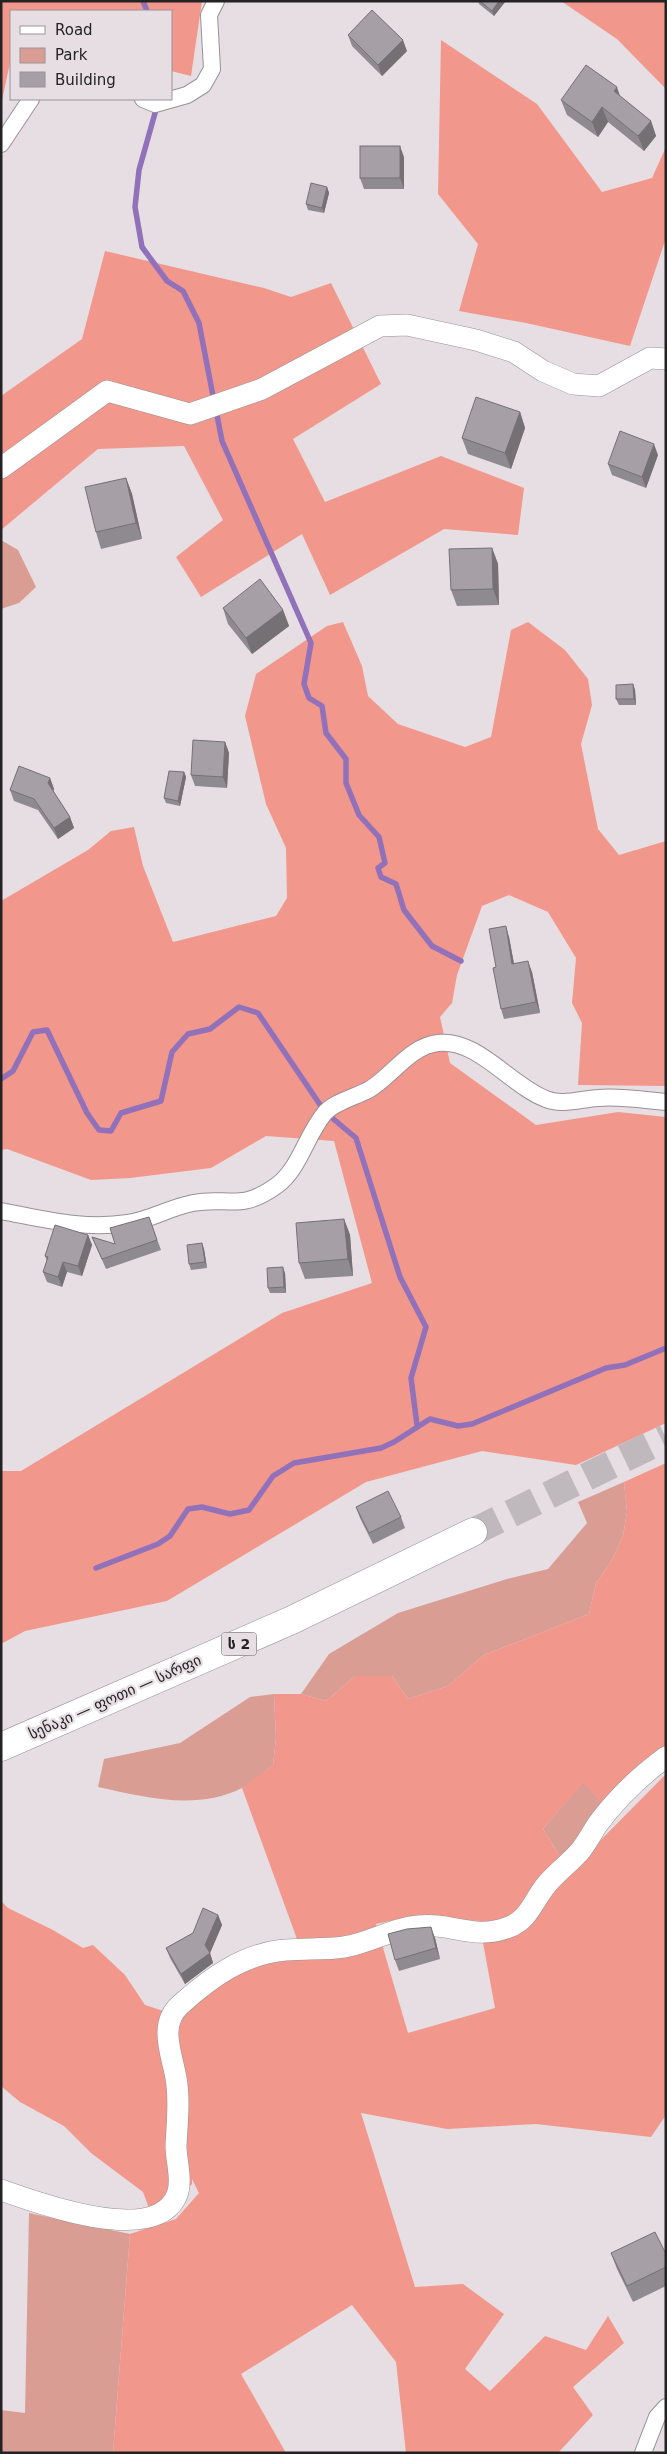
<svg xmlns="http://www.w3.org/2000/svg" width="667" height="2454" font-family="'DejaVu Sans','Noto Sans Georgian',sans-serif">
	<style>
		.green { fill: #da9d94 }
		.forest { fill: #f2978c; fill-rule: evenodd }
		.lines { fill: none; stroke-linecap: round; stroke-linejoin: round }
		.stream { stroke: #9171b9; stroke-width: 5.5 }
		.trunk-tunnel { stroke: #bfb8bc; stroke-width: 28; stroke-dasharray: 28 14; stroke-linecap: butt }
		.minor-casing { stroke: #999195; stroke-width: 18 }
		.tertiary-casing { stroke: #999195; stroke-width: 22 }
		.trunk-casing { stroke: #999195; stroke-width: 29 }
		.minor { stroke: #fff; stroke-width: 16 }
		.tertiary { stroke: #fff; stroke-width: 21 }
		.trunk { stroke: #fff; stroke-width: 28 }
		.wall { fill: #8f8a8f }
		.shaded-wall { fill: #747074 }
		.building { fill: #a6a0a6; stroke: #747074 }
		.labels { text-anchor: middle; stroke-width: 4.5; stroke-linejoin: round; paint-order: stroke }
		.shield { fill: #e6dee2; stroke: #5f5a5c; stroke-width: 1 }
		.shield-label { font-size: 14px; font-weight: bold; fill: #252223 }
		.street-label { font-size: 15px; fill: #252223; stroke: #e6dee2 }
	</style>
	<rect width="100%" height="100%" fill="#e6dee2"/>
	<g class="green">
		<polygon points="1,540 18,550 36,587 19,603 1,609"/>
		<polygon points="624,1482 627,1512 623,1536 611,1562 596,1583 589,1614 484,1655 448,1686 408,1699 392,1676 355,1676 326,1701 301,1694 329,1654 398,1613 507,1579 548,1569 587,1523 578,1502"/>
		<path d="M 274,1694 L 276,1738 L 273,1765 C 263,1772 253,1783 242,1788 C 196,1811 145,1797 98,1787 L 104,1759 L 180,1743 L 250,1697 Z"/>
		<polygon points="583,1782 610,1810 565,1865 543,1829"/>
		<polygon points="29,2213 130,2234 113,2453 1,2453 1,2410 25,2413"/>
	</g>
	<g class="forest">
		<polygon points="1,1 202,1 191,76 171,71 171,11 11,11 11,58 1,105"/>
		<polygon points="561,1 666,1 666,89 617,39"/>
		<polygon points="441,40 537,104 602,192 652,178 666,147 666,238 630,346 526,323 459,311 478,244 438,194"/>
		<polygon points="105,251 264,288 291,297 331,283 381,384 293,439 325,502 441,456 524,488 518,535 444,529 330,595 302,534 201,597 176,557 223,520 184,446 98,449 1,530 1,396 82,339"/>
		<polygon points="343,622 362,666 368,696 398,724 465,747 491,737 511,630 528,622 565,650 588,679 592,705 581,744 598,829 619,855 666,841 666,1086 578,1085 582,1023 572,1003 576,958 548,912 509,895 482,906 457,975 452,1003 440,1017 450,1063 536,1125 618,1112 666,1117 666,1423 576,1465 482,1451 366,1482 167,1601 25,1631 1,1644 1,1471 21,1471 282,1313 372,1283 334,1141 266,1136 211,1168 130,1178 91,1180 7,1149 1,1150 1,901 88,850 111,831 134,827 143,866 173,942 276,916 287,898 286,848 266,804 245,716 256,674 327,626"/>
		<path d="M 666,1463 L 666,1754 L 610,1810 L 583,1783 L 543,1829 L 565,1865 L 590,1851 L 666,1774 L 666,2115 L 651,2137 L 536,2124 L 447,2129 L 361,2113 L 415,2287 L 463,2284 L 504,2314 L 465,2369 L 490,2391 L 545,2336 L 586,2350 L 608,2316 L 624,2343 L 573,2387 L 593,2415 L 558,2453 L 406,2453 L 396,2362 L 352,2305 L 241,2374 L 286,2453 L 113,2453 L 130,2234 L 176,2219 L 199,2193 L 192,2179 L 192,2184 L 178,2201 L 152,2216 L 143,2192 L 91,2153 L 64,2126 L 20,2102 L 1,2086 L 1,1901 L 8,1908 L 53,1930 L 83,1948 L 93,1945 L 125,1975 L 145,2005 L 179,2016 L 191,1994 L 274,1959 L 301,1950 L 242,1788 L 273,1765 L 276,1738 L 274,1694 L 301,1694 L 326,1701 L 355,1676 L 392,1676 L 408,1699 L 448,1686 L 484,1655 L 589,1614 L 596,1583 L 611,1562 L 623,1536 L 627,1512 L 624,1482 ZM 408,1917 L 479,1921 L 495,2008 L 408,2033 L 376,1924 Z"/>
	</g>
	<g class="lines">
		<g class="stream">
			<polyline points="143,1 147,11"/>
			<polyline points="157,106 139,170 135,207 142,247 167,281 183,291 199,323 214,401"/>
			<polyline points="216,410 222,441 311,643 304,684 309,698 322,706 326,733 346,759 346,783 359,815 379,837 385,863 378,868 381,877 396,884 404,910 432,946 461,961"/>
			<polyline points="1,1079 13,1071 33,1032 47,1030 87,1113 99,1130 111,1131 121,1113 161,1101 172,1052 188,1034 210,1029 239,1007 258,1013 325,1112 356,1138 400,1277 426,1327 411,1378 417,1425"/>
			<polyline points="96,1568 158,1544 170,1536 188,1509 202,1507 230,1514 249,1510 273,1476 294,1463 381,1448 394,1442 430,1419 458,1426 472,1424 606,1368 625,1365 666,1348"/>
		</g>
		<polyline class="trunk-tunnel" points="473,1532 666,1438"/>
		<g class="minor-casing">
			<g id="minor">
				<polyline points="143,99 155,104 187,95 203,85 212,69 209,15 216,1"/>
				<polyline points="1,144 31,99"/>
				<path d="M 1,1211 C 44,1219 84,1230 128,1223 C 150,1220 171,1207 193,1203 C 228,1196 240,1212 276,1186 C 299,1170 306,1136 324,1114 C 333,1102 356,1097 370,1089 C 392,1076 410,1046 438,1043 C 477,1038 511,1086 546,1099 C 562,1106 581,1099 598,1098 C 621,1096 643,1100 666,1102"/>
				<polyline points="643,2453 657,2417 666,2407"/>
			</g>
		</g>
		<g class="tertiary-casing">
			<g id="tertiary">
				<polyline points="1,468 107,391 190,414 262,389 380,326 407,325 476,340 514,352 543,371 573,384 599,386 650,358 666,359"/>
				<path d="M 1,2190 C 37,2203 150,2244 175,2199 C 184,2184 176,2162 176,2146 C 177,2124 180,2100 176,2078 C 172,2054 158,2025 180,2005 C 210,1978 244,1953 286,1950 C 305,1948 324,1950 344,1947 C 370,1943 392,1928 418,1926 C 451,1922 474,1941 509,1927 C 529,1920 534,1899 547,1884 C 557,1872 571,1862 581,1850 C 587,1842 592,1833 597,1825 C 616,1799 640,1776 666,1757"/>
			</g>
		</g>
		<g class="trunk-casing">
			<polyline id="trunk" points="1,1747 292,1620 473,1532"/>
		</g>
		<use href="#minor" class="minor"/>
		<use href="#tertiary" class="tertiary"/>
		<use href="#trunk" class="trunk"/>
	</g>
	<g class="wall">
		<polygon points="478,1 505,1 505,2 494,16 479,4"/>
		<polygon points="348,35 407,51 382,76 352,46"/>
		<polygon points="620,96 651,121 656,136 644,151 608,122 598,137 567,115 561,100"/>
		<polygon points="404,157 404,189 364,189 360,178"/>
		<polygon points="327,187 329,193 324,213 308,210 306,204"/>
		<polygon points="520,412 525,428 511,469 468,454 462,438"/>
		<polygon points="658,455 646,488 612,475 608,464"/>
		<polygon points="126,478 132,494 142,539 101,549 96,532"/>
		<polygon points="492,548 498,564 499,605 457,606 451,590"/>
		<polygon points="223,608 283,610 289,626 252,654 228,624"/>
		<polygon points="633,684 635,690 636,705 619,705 616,699"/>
		<polygon points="225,742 229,753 227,788 195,786 191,775"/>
		<polygon points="184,772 186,777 180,806 166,803 164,798"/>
		<polygon points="50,778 54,789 53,791 70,817 74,828 58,839 38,810 14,801 10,790"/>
		<polygon points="509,937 514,964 532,972 540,1013 504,1019 501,1009 496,967"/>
		<polygon points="149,1217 161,1250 106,1269 92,1237 115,1244"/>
		<polygon points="344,1219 350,1235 353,1276 305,1279 299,1263"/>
		<polygon points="88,1235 92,1245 82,1276 67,1272 62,1287 47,1282 43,1272 47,1261 45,1256"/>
		<polygon points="204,1249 207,1268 191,1270 189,1264"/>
		<polygon points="285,1273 286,1293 270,1293 268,1288"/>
		<polygon points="356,1507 401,1517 405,1528 373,1544 360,1518"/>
		<polygon points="218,1915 222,1925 210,1953 213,1963 185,1984 170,1958 166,1948 193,1933"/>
		<polygon points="435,1938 440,1959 399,1971 395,1960"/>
		<polygon points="611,2253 666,2254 666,2286 633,2302 617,2269"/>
	</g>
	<g class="shaded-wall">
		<polygon points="499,1 505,1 505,2 494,16 492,11"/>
		<polygon points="403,40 407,51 382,76 378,65"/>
		<polygon points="617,87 622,102 614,91"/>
		<polygon points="602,107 608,122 598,137 592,122"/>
		<polygon points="651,121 656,136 644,151 638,136"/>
		<polygon points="400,146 404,157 404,189 400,178"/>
		<polygon points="327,187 329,193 324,213 322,208"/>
		<polygon points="520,412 525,428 511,469 505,453"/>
		<polygon points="654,444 658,455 646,488 642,477"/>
		<polygon points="126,478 132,494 142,539 136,523"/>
		<polygon points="492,548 498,564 499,605 493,589"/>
		<polygon points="283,610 289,626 252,654 246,638"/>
		<polygon points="633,684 635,690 636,705 634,699"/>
		<polygon points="225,742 229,753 227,788 223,777"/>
		<polygon points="184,772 186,777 180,806 178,801"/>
		<polygon points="50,778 54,789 52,794 48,783"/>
		<polygon points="70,817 74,828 58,839 54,828"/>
		<polygon points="506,926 509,937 516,975 512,964"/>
		<polygon points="528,961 532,972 540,1013 536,1002"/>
		<polygon points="344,1219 350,1235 353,1276 348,1259"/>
		<polygon points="88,1235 92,1245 82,1276 78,1266"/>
		<polygon points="202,1243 204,1249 207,1268 205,1262"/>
		<polygon points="63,1262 67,1272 62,1287 58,1277"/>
		<polygon points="283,1267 285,1273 286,1293 284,1287"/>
		<polygon points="218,1915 222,1925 210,1953 213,1963 185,1984 181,1974 205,1945"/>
		<polygon points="431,1927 435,1938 440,1959 436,1948"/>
	</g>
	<g class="building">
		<polygon points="480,1 499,1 492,11"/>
		<polygon points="372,10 403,40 378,65 348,35"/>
		<polygon points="586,65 617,87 614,91 651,121 638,136 602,107 592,122 561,100"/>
		<rect x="360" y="146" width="40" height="32"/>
		<polygon points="311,183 327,187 322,208 306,204"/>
		<polygon points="476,397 520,412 505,453 462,438"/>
		<polygon points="620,431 654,444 642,477 608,464"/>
		<polygon points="126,478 136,523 96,532 85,487"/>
		<polygon points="492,548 493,589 451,590 449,549"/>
		<polygon points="260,579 283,610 246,638 223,608"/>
		<polygon points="633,684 634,699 616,699 616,685"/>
		<polygon points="193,740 225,742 223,777 191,775"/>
		<polygon points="19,766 50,778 48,783 70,817 54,828 34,799 10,790"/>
		<polygon points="169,771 184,772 178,801 164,798"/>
		<polygon points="506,926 512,964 528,961 536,1002 501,1009 493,968 496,967 489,929"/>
		<polygon points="149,1217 157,1240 102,1259 92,1237 115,1244 110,1228"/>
		<polygon points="344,1219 348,1259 299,1263 296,1223"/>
		<polygon points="55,1225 88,1235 78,1266 63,1262 58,1277 43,1272 48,1257 45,1256"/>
		<polygon points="202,1243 205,1262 189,1264 187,1245"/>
		<polygon points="283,1267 284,1287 268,1288 267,1268"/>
		<polygon points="388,1491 401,1517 369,1533 356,1507"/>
		<polygon points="203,1908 218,1915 205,1945 210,1953 181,1974 166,1948 193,1933"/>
		<polygon points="431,1927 436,1948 395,1960 388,1934 407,1929"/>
		<polygon points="655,2232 666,2254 666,2267 627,2286 611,2253"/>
	</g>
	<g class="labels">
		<rect class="shield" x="221.5" y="1632.5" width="35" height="23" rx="4"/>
		<g class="shield-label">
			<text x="239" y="1649">ს 2</text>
		</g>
		<g class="street-label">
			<text transform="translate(115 1697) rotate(-24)" y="5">სენაკი — ფოთი — სარფი</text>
		</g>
	</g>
	<rect width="667" height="2454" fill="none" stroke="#252223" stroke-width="5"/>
	<rect x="10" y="10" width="162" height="90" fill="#e6dee2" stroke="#999396"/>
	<rect x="20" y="26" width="25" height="8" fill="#ffffff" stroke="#999396"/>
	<text x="55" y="35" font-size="15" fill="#252223">Road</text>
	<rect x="20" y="48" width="25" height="15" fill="#da9d94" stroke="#999396"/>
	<text x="55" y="60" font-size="15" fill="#252223">Park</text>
	<rect x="20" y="72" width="25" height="15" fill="#a6a0a6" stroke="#999396"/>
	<text x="55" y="85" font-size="15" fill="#252223">Building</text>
</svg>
